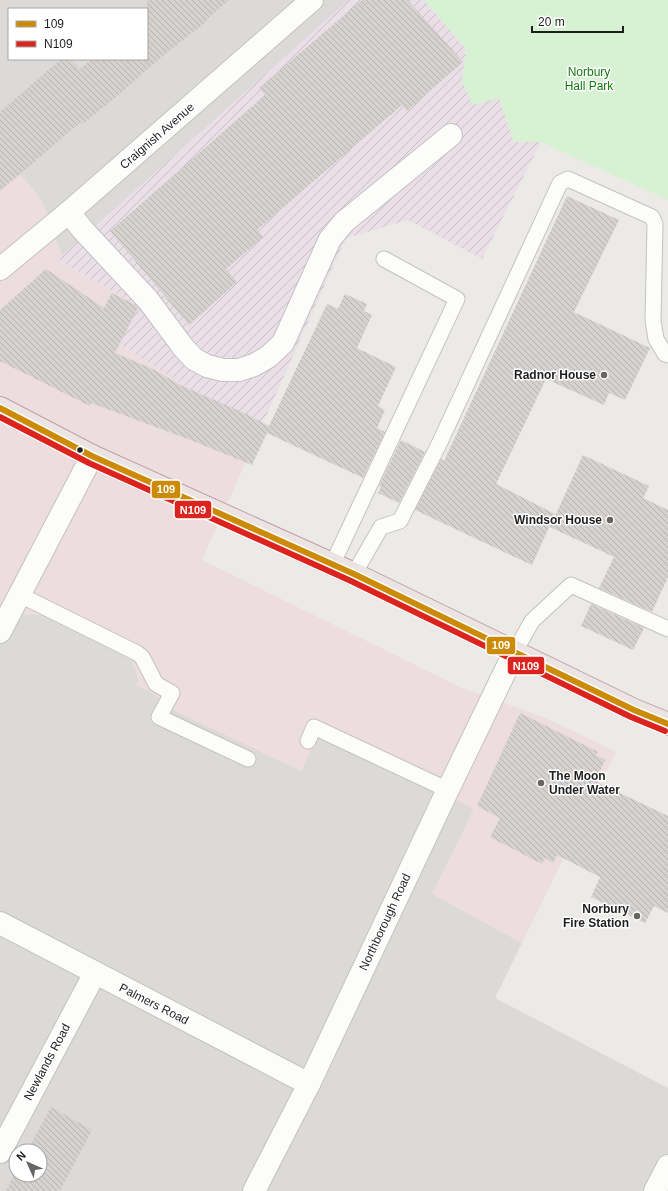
<svg xmlns="http://www.w3.org/2000/svg" width="668" height="1191" font-family="Arial,sans-serif">
	<style>
		.residential { fill: #dbdad8; fill-rule: evenodd }
		.commercial { fill: #eeddde }
		.industrial { fill: url(#industrial-furrows) }
		.park { fill: #d6f2d2 }
		.building { fill: url(#building-back-hatch) }
		.lines { fill: none; stroke-linecap: round; stroke-linejoin: round }
		.service-casing { stroke: #c3c2c1; stroke-width: 17 }
		.minor-casing { stroke: #c3c2c1; stroke-width: 24 }
		.tertiary-casing { stroke: #c3c2c1; stroke-width: 24 }
		.trunk-casing { stroke: #c19ead; stroke-width: 24 }
		.service { stroke: #fcfcfb; stroke-width: 15 }
		.minor { stroke: #fcfcfb; stroke-width: 22 }
		.tertiary { stroke: #fcfcfb; stroke-width: 22 }
		.trunk { stroke: #ece4e3; stroke-width: 22 }
		.bus-1-casing { stroke: #fff; stroke-width: 9 }
		.bus-2-casing { stroke: #fff; stroke-width: 9 }
		.bus-1 { stroke: #cc8b06; stroke-width: 6 }
		.bus-2 { stroke: #dc241f; stroke-width: 6 }
		.poi-dot { fill: #666564; stroke: #fff; stroke-width: 1.5 }
		.bus-dot { fill: #1e1e1e; stroke: #fff; stroke-width: 1.5 }
		.labels { text-anchor: middle; stroke-width: 3; stroke-linejoin: round; paint-order: stroke }
		.park-label { font-size: 12px; fill: #127b0d; stroke: #fff }
		.street-label { font-size: 12px; fill: #1e1e1e; stroke: #fff }
		.poi-label { font-size: 12px; font-weight: bold; fill: #1e1e1e; stroke: #fff; text-anchor: end }
		.line-badge { stroke: #fff; stroke-width: 1.5 }
		.badge-label { font-size: 11px; text-anchor: middle; font-weight: bold; fill: #fff }
	</style>
	<defs>
		<pattern id="industrial-furrows" width="10" height="10" patternUnits="userSpaceOnUse"><rect width="10" height="10" fill="#eadfe7"/><path d="M-1 1l2-2M0 10L10 0M9 11l2-2" fill="none" stroke="#c8bfc6"/></pattern>
		<pattern id="building-back-hatch" width="6" height="6" patternUnits="userSpaceOnUse"><rect width="6" height="6" fill="#d4d1cf"/><path d="M-1 5l2 2M0 0l6 6M5-1l2 2" fill="none" stroke="#b6b3b1"/></pattern>
	</defs>
	<rect width="100%" height="100%" fill="#eceae7"/>
	<g class="residential">
		<path d="M 0,0 L 349,0 L 62,256 L 41,199 L 0,150 ZM 9,9 L 147,9 L 147,59 L 9,59 Z"/>
		<path d="M 0,613 L 48,615 L 132,660 L 139,680 L 137,685 L 301,771 L 318,735 L 419,781 L 474,809 L 433,894 L 522,943 L 495,998 L 668,1088 L 668,1191 L 0,1191 ZM 16,1151 L 40,1151 L 40,1175 L 16,1175 Z"/>
	</g>
	<polygon class="commercial" points="0,150 41,199 62,256 60,261 139,307 263,423 202,560 460,687 546,718 616,752 522,943 432,894 474,809 419,781 318,735 301,771 179,713 152,693 137,685 139,680 132,660 48,615 0,613"/>
	<polygon class="industrial" points="349,0 424,0 466,49 462,82 473,104 499,97 514,142 541,142 482,259 408,220 346,238 263,423 191,389 119,344 138,306 60,261 62,256"/>
	<polygon class="park" points="424,0 668,0 668,200 541,142 514,142 499,98 473,105 462,82 466,49"/>
	<g class="building">
		<polygon points="147,0 229,0 206,20 207,21 159,59 122,92 83,124 81,122 0,191 0,112 61,59 71,59 80,69 92,59 147,59"/>
		<polygon points="362,0 408,0 463,62 407,111 402,105 257,230 263,237 226,269 237,282 189,325 110,231 265,95 259,88"/>
		<polygon points="567,196 619,220 574,312 650,348 625,400 609,393 604,405 546,379 496,484 555,514 532,565 415,510 441,459 444,461"/>
		<polygon points="46,269 104,308 112,293 136,305 138,308 115,353 153,369 178,384 244,413 269,426 327,304 338,309 345,294 367,304 364,311 372,315 357,348 396,367 378,406 385,410 377,428 385,432 363,478 267,433 252,465 188,439 91,403 90,406 0,361 0,310"/>
		<polygon points="401,440 425,452 399,503 378,493 381,487 379,486"/>
		<polygon points="583,455 649,486 643,498 668,510 668,577 652,612 599,588 614,557 550,527"/>
		<polygon points="591,604 644,628 633,650 581,626"/>
		<polygon points="520,713 598,752 596,755 605,760 595,781 668,816 668,913 654,906 645,923 591,897 600,877 557,855 553,863 545,858 542,864 490,837 500,818 477,806"/>
		<polygon points="51,1107 92,1130 60,1191 6,1191 16,1172 16,1175 40,1175 40,1151 27,1151"/>
	</g>
	<g class="lines">
		<g class="service-casing">
			<g id="service">
				<polyline points="332,565 457,299 384,259"/>
				<polyline points="354,574 381,527 400,521 440,442 560,183 568,179 652,217 655,224 653,320 656,339 665,354 668,355"/>
				<polyline points="20,595 137,653 142,657 156,684 172,693 159,717 248,759"/>
				<polyline points="514,653 532,621 571,585 668,629"/>
				<polyline points="308,741 314,727 448,790"/>
			</g>
		</g>
		<g class="minor-casing">
			<g id="minor">
				<polyline points="69,212 82,229 148,300 183,347 194,359 207,366 223,370 239,370 254,365 268,357 283,343 330,239 344,222 451,135"/>
				<polyline points="0,269 69,212 312,0"/>
				<polyline points="0,632 92,456"/>
				<polyline points="0,923 309,1084"/>
				<polyline points="0,1152 95,973"/>
				<polyline points="655,1191 668,1166"/>
			</g>
		</g>
		<g class="tertiary-casing">
			<polyline id="tertiary" points="254,1191 309,1084 443,800 514,653"/>
		</g>
		<g class="trunk-casing">
			<polyline id="trunk" points="0,408 92,456 354,574 634,710 668,724"/>
		</g>
		<use href="#service" class="service"/>
		<use href="#minor" class="minor"/>
		<use href="#tertiary" class="tertiary"/>
		<use href="#trunk" class="trunk"/>
		<g class="bus-1-casing">
			<polyline id="bus-1" points="0,408 92,456 354,574 634,710 668,724"/>
		</g>
		<g class="bus-2-casing">
			<polyline id="bus-2" points="0,417 89,463 351,581 631,717 665,731"/>
		</g>
		<use href="#bus-1" class="bus-1"/>
		<use href="#bus-2" class="bus-2"/>
	</g>
	<g class="poi-dot">
		<circle cx="604" cy="375" r="4"/>
		<circle cx="610" cy="520" r="4"/>
		<circle cx="541" cy="783" r="4"/>
		<circle cx="637" cy="916" r="4"/>
	</g>
	<circle class="bus-dot" cx="80" cy="450" r="3.5"/>
	<g class="labels">
		<g class="park-label">
			<text x="589" y="76">Norbury<tspan x="589" dy="14">Hall Park</tspan></text>
		</g>
		<g class="street-label">
			<text transform="translate(157 136) rotate(-41)" y="4">Craignish Avenue</text>
			<text transform="translate(385 922) rotate(-65)" y="4">Northborough Road</text>
			<text transform="translate(154 1004) rotate(27)" y="4">Palmers Road</text>
			<text transform="translate(47 1062) rotate(-62)" y="4">Newlands Road</text>
		</g>
		<g class="poi-label">
			<text x="596" y="379">Radnor House</text>
			<text x="602" y="524">Windsor House</text>
			<text x="549" y="780" text-anchor="start">The Moon<tspan x="549" dy="14">Under Water</tspan></text>
			<text x="629" y="913">Norbury<tspan x="629" dy="14">Fire Station</tspan></text>
		</g>
	</g>
	<g class="line-badge">
		<rect x="151" y="480" width="30" height="19" rx="4" fill="#cc8b06"/>
		<rect x="174" y="500" width="38" height="19" rx="4" fill="#dc241f"/>
		<rect x="486" y="636" width="30" height="19" rx="4" fill="#cc8b06"/>
		<rect x="507" y="656" width="38" height="19" rx="4" fill="#dc241f"/>
	</g>
	<g class="badge-label">
		<text x="166" y="493">109</text>
		<text x="193" y="514">N109</text>
		<text x="501" y="649">109</text>
		<text x="526" y="670">N109</text>
	</g>
	<rect x="8" y="8" width="140" height="52" fill="#ffffff" stroke="#a5a5a5"/>
	<rect x="16" y="21" width="20" height="6" fill="#cc8b06" stroke="#a5a5a5"/>
	<text x="44" y="28" font-size="12" fill="#1e1e1e">109</text>
	<rect x="16" y="41" width="20" height="6" fill="#dc241f" stroke="#a5a5a5"/>
	<text x="44" y="48" font-size="12" fill="#1e1e1e">N109</text>
	<g transform="translate(28 1163) rotate(315)"><circle r="19" fill="#ffffff" stroke="#a5a5a5"/>
	<path d="M0-3L7 15L0 10L-7 15Z" fill="#666564"/>
	<text y="-6" font-size="11" font-weight="bold" text-anchor="middle" fill="#1e1e1e">N</text>
	</g>
	<path d="M532 26v6h91v-6" fill="none" stroke="#1e1e1e" stroke-width="2"/>
	<text x="538" y="26" font-size="12" fill="#1e1e1e" stroke="#ffffff" stroke-width="3" paint-order="stroke">20 m</text>
</svg>
